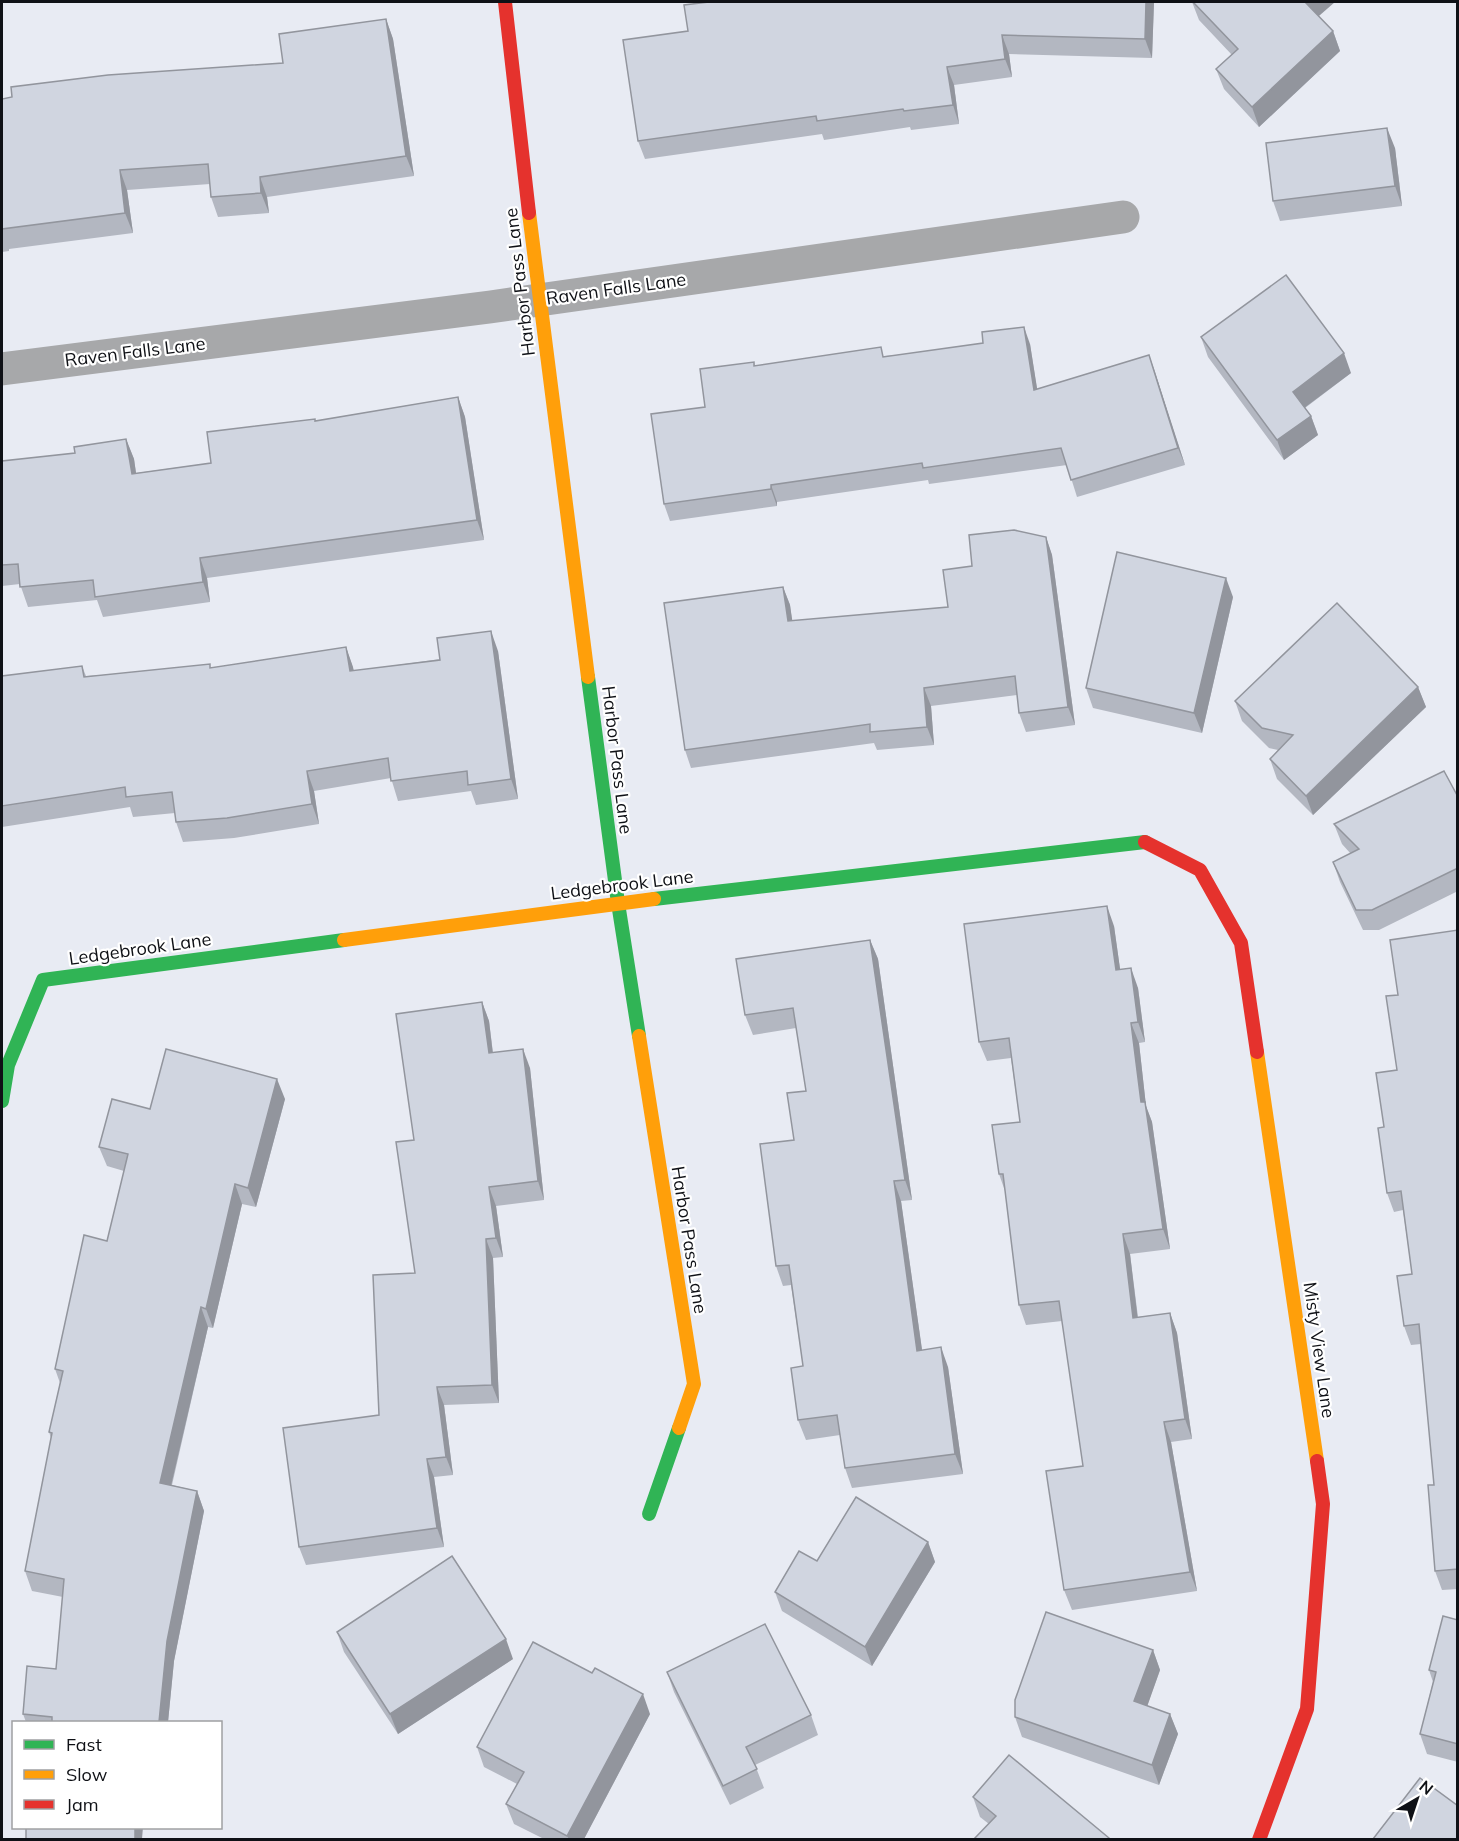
<svg xmlns="http://www.w3.org/2000/svg" width="1459" height="1841" font-family="Mulish,sans-serif">
	<style>
		.lines { fill: none; stroke-linecap: round; stroke-linejoin: round }
		.street { stroke: #a7a8aa; stroke-width: 33 }
		.fast { stroke: #30b455; stroke-width: 14 }
		.slow { stroke: #ff9f0a; stroke-width: 14 }
		.jam { stroke: #e5322d; stroke-width: 14 }
		.wall { fill: #b3b7c1 }
		.shaded-wall { fill: #92959d }
		.building { fill: #d0d5e0; stroke: #92959d; stroke-width: 1.5 }
		.labels { text-anchor: middle; stroke-width: 4.5; stroke-linejoin: round; paint-order: stroke }
		.street-label { font-size: 18px; fill: #0f1116; stroke: #fff }
	</style>
	<rect width="100%" height="100%" fill="#e8ebf3"/>
	<g class="lines">
		<polyline class="street" points="2,369 490,307 1123,217"/>
		<g class="fast">
			<polyline points="588,677 618,903 639,1036"/>
			<polyline points="654,899 1145,842"/>
			<polyline points="2,1101 8,1065 43,980 344,940"/>
			<polyline points="649,1514 679,1428"/>
		</g>
		<g class="slow">
			<polyline points="529,213 588,677"/>
			<polyline points="344,940 654,899"/>
			<polyline points="639,1036 694,1384 679,1428"/>
			<polyline points="1257,1052 1317,1461"/>
		</g>
		<g class="jam">
			<polyline points="505,2 529,213"/>
			<polyline points="1145,842 1200,870 1241,943 1257,1052"/>
			<polyline points="1259,1840 1307,1709 1323,1504 1317,1461"/>
		</g>
	</g>
	<g class="wall">
		<polygon points="1154,2 1152,58 1009,54 1012,77 954,85 959,124 911,130 910,127 824,140 822,134 645,159 638,141 623,40"/>
		<polygon points="1192,2 1318,16 1333,31 1340,51 1259,127 1224,89 1216,69 1232,55 1199,20"/>
		<polygon points="386,19 393,39 414,176 267,197 269,213 218,217 211,197 210,184 127,190 133,233 9,249 9,251 2,252 2,99 283,63"/>
		<polygon points="1395,148 1402,206 1280,221 1273,201"/>
		<polygon points="1201,337 1351,373 1305,408 1311,416 1318,435 1284,460 1208,357"/>
		<polygon points="1030,344 1037,389 1149,355 1185,465 1077,497 1067,465 929,484 928,480 777,502 777,506 670,521 664,504 705,407 754,362 755,366 884,356"/>
		<polygon points="458,397 465,417 484,540 207,578 210,602 103,617 97,600 28,607 20,584 2,586 2,461 75,453 126,439 134,459 136,473 211,463 315,421"/>
		<polygon points="1046,537 1052,555 1075,725 1026,732 1019,713 1017,695 931,706 934,745 877,750 874,743 691,768 685,750 783,587 790,605 792,621 948,607 972,566"/>
		<polygon points="1233,597 1202,733 1093,708 1086,688"/>
		<polygon points="346,647 354,671 498,651 518,799 476,805 471,791 398,801 391,778 314,791 319,824 234,838 183,842 176,822 175,813 133,817 130,807 2,827 2,676 82,666 86,676 211,668"/>
		<polygon points="1418,687 1426,707 1313,815 1277,779 1270,759 1278,750 1269,748 1242,721 1235,701"/>
		<polygon points="1458,797 1458,891 1379,930 1363,930 1340,882 1333,862 1351,854 1342,844 1334,824"/>
		<polygon points="1114,926 1120,969 1138,988 1145,1042 1139,1043 1146,1106 1152,1122 1170,1249 1130,1254 1138,1317 1170,1313 1177,1333 1192,1439 1171,1442 1197,1591 1072,1610 1064,1590 1083,1466 1062,1321 1026,1325 1019,1305 1005,1191 999,1174 1020,1122 1011,1058 987,1061 979,1042"/>
		<polygon points="1458,930 1458,1589 1442,1590 1435,1571 1434,1485 1421,1344 1411,1345 1404,1326 1412,1274 1403,1210 1394,1212 1387,1193 1384,1127 1397,1070 1398,995"/>
		<polygon points="870,940 878,959 912,1200 901,1201 922,1350 948,1367 963,1474 852,1488 845,1468 840,1435 806,1440 798,1420 803,1366 791,1285 783,1286 776,1266 794,1140 806,1091 796,1028 753,1035 745,1015"/>
		<polygon points="482,1002 489,1021 493,1053 530,1068 544,1200 496,1206 503,1257 493,1258 499,1403 444,1405 453,1475 434,1477 444,1547 306,1565 299,1547 379,1415 415,1273 414,1140"/>
		<polygon points="285,1099 256,1207 242,1204 213,1328 208,1327 172,1485 197,1491 204,1511 174,1661 168,1722 26,1722 23,1714 56,1669 63,1597 32,1591 25,1571 51,1438 49,1432 60,1383 55,1369 107,1241 124,1171 107,1166 99,1147 150,1109"/>
		<polygon points="928,1542 935,1562 872,1666 782,1611 775,1592 817,1561"/>
		<polygon points="1458,1620 1458,1762 1427,1754 1420,1734 1433,1682 1429,1670"/>
		<polygon points="337,1632 513,1659 398,1734 344,1652"/>
		<polygon points="1153,1650 1160,1670 1147,1706 1170,1714 1178,1734 1159,1785 1022,1737 1015,1717"/>
		<polygon points="667,1672 811,1715 818,1735 755,1765 764,1788 730,1805 674,1692"/>
		<polygon points="650,1714 584,1839 544,1839 514,1824 506,1804 517,1784 484,1767 477,1747"/>
		<polygon points="973,1797 1109,1838 989,1824 980,1817"/>
	</g>
	<g class="shaded-wall">
		<polygon points="1146,2 1154,2 1152,58 1145,39"/>
		<polygon points="1305,2 1335,2 1312,22"/>
		<polygon points="386,19 393,39 414,176 406,156"/>
		<polygon points="1333,31 1340,51 1259,127 1252,107"/>
		<polygon points="1002,35 1009,54 1012,77 1005,59"/>
		<polygon points="947,67 954,85 959,124 953,105"/>
		<polygon points="1387,128 1395,148 1402,206 1395,186"/>
		<polygon points="120,170 127,190 133,233 125,213"/>
		<polygon points="260,177 267,197 269,213 261,193"/>
		<polygon points="1024,327 1030,344 1040,407 1034,390"/>
		<polygon points="1344,353 1351,373 1300,411 1293,392"/>
		<polygon points="1149,355 1155,372 1185,465 1178,448"/>
		<polygon points="458,397 465,417 484,540 477,520"/>
		<polygon points="1311,416 1318,435 1284,460 1277,440"/>
		<polygon points="126,439 134,459 139,494 132,474"/>
		<polygon points="771,485 777,502 777,506 771,489"/>
		<polygon points="1046,537 1052,555 1075,725 1068,707"/>
		<polygon points="200,558 207,578 210,602 203,582"/>
		<polygon points="1226,578 1233,597 1202,733 1194,713"/>
		<polygon points="783,587 790,605 795,639 788,621"/>
		<polygon points="491,631 498,651 518,799 511,779"/>
		<polygon points="346,647 353,667 357,691 350,671"/>
		<polygon points="1418,687 1426,707 1313,815 1306,796"/>
		<polygon points="924,688 931,706 934,745 927,727"/>
		<polygon points="307,771 314,791 319,824 312,804"/>
		<polygon points="1107,906 1114,926 1123,990 1116,970"/>
		<polygon points="870,940 878,959 912,1200 905,1180"/>
		<polygon points="1131,968 1138,988 1145,1042 1138,1022"/>
		<polygon points="482,1002 489,1021 495,1072 489,1053"/>
		<polygon points="1131,1023 1139,1043 1146,1106 1152,1122 1170,1249 1163,1229 1141,1102"/>
		<polygon points="523,1049 530,1068 544,1200 538,1181"/>
		<polygon points="277,1079 285,1099 256,1207 248,1188"/>
		<polygon points="894,1181 901,1201 925,1371 917,1351"/>
		<polygon points="235,1184 242,1204 213,1328 206,1309"/>
		<polygon points="489,1187 496,1206 503,1257 496,1238"/>
		<polygon points="1123,1234 1130,1254 1140,1338 1133,1318"/>
		<polygon points="486,1239 493,1258 499,1403 492,1385"/>
		<polygon points="201,1307 208,1327 167,1503 160,1483"/>
		<polygon points="1170,1313 1177,1333 1192,1439 1185,1419"/>
		<polygon points="941,1347 948,1367 963,1474 955,1454"/>
		<polygon points="437,1387 444,1405 453,1475 446,1457"/>
		<polygon points="1164,1422 1171,1442 1197,1591 1190,1572"/>
		<polygon points="427,1459 434,1477 444,1547 437,1528"/>
		<polygon points="197,1491 204,1511 174,1661 168,1722 159,1722 167,1641"/>
		<polygon points="928,1542 935,1562 872,1666 865,1647"/>
		<polygon points="506,1639 513,1659 398,1734 390,1714"/>
		<polygon points="1153,1650 1160,1670 1142,1721 1134,1701"/>
		<polygon points="643,1694 650,1714 584,1839 569,1839 567,1836"/>
		<polygon points="1170,1714 1178,1734 1159,1785 1152,1765"/>
		<polygon points="135,1827 143,1827 142,1839 135,1839"/>
	</g>
	<g class="building">
		<polygon points="709,2 1146,2 1145,39 1002,35 1005,59 947,67 953,105 904,111 903,109 817,121 816,116 638,141 623,40 688,31 684,5"/>
		<polygon points="1193,2 1306,2 1305,2 1333,31 1252,107 1216,69 1238,49"/>
		<polygon points="386,19 406,156 260,177 261,193 211,197 208,164 120,170 125,213 2,229 2,231 2,99 12,97 11,87 108,75 283,63 279,34"/>
		<polygon points="1387,128 1395,186 1273,201 1266,143"/>
		<polygon points="1286,275 1344,353 1293,392 1311,416 1277,440 1201,337"/>
		<polygon points="1024,327 1034,390 1149,355 1178,448 1071,480 1061,448 923,468 922,463 771,485 771,489 664,504 651,414 705,407 700,369 754,362 754,366 881,347 883,357 983,343 982,332"/>
		<polygon points="458,397 477,520 200,558 203,582 95,597 93,580 20,587 18,564 2,565 2,461 75,453 74,447 126,439 132,474 211,463 207,432 315,419 315,421"/>
		<polygon points="1014,530 1046,537 1068,707 1019,713 1015,676 924,688 927,727 870,732 870,724 685,750 664,603 783,587 788,621 948,607 943,570 972,566 969,535"/>
		<polygon points="1117,552 1226,578 1194,713 1086,688"/>
		<polygon points="1337,603 1418,687 1306,796 1270,759 1293,735 1262,728 1235,701"/>
		<polygon points="491,631 511,779 468,785 467,771 391,781 388,758 307,771 312,804 227,818 176,822 172,792 126,797 125,787 2,806 2,676 82,666 84,677 210,664 210,668 346,647 350,671 440,660 437,638"/>
		<polygon points="1444,771 1458,797 1458,868 1372,910 1356,910 1333,862 1359,849 1334,824"/>
		<polygon points="1107,906 1116,970 1131,968 1138,1022 1131,1023 1141,1102 1145,1102 1163,1229 1123,1234 1133,1318 1170,1313 1185,1419 1164,1422 1190,1572 1064,1590 1046,1471 1083,1466 1059,1301 1019,1305 1003,1174 999,1174 992,1125 1020,1122 1009,1038 979,1042 964,924"/>
		<polygon points="1458,930 1458,1569 1435,1571 1428,1485 1434,1485 1419,1324 1404,1326 1397,1276 1412,1274 1401,1191 1387,1193 1378,1128 1384,1127 1376,1073 1397,1070 1386,996 1398,995 1390,940"/>
		<polygon points="870,940 905,1180 894,1181 917,1351 941,1347 955,1454 845,1468 837,1415 798,1420 791,1368 803,1366 789,1265 776,1266 760,1144 794,1140 787,1093 806,1091 793,1008 745,1015 736,959"/>
		<polygon points="482,1002 489,1053 523,1049 538,1181 489,1187 496,1238 486,1239 492,1385 437,1387 446,1457 427,1459 437,1528 299,1547 283,1428 379,1415 373,1275 415,1273 396,1142 414,1140 396,1014"/>
		<polygon points="166,1049 277,1079 248,1188 235,1184 206,1309 201,1307 160,1483 197,1491 167,1641 159,1722 52,1722 52,1717 23,1714 27,1666 56,1669 64,1579 25,1571 52,1433 49,1432 63,1371 55,1369 84,1235 107,1241 128,1154 99,1147 112,1099 150,1109"/>
		<polygon points="856,1497 928,1542 865,1647 775,1592 799,1551 817,1561"/>
		<polygon points="452,1556 506,1639 390,1714 337,1632"/>
		<polygon points="1046,1612 1153,1650 1134,1701 1170,1714 1152,1765 1015,1717 1015,1700"/>
		<polygon points="1443,1616 1458,1620 1458,1744 1420,1734 1436,1672 1429,1670"/>
		<polygon points="765,1624 811,1715 746,1747 757,1769 723,1786 667,1672"/>
		<polygon points="533,1642 592,1673 595,1668 643,1694 567,1836 506,1804 524,1772 477,1747"/>
		<polygon points="1009,1755 1109,1838 1108,1839 974,1839 996,1816 973,1797"/>
		<polygon points="1420,1778 1458,1806 1458,1839 1373,1839"/>
		<rect x="26" y="1827" width="109" height="12"/>
	</g>
	<g class="labels">
		<g class="street-label">
			<text transform="translate(520 282) rotate(-97)" y="6">Harbor Pass Lane</text>
			<text transform="translate(616 289) rotate(-8)" y="6">Raven Falls Lane</text>
			<text transform="translate(135 352) rotate(-7)" y="6">Raven Falls Lane</text>
			<text transform="translate(617 760) rotate(83)" y="6">Harbor Pass Lane</text>
			<text transform="translate(622 885) rotate(-7)" y="6">Ledgebrook Lane</text>
			<text transform="translate(140 949) rotate(-8)" y="6">Ledgebrook Lane</text>
			<text transform="translate(689 1240) rotate(81)" y="6">Harbor Pass Lane</text>
			<text transform="translate(1319 1350) rotate(82)" y="6">Misty View Lane</text>
		</g>
	</g>
	<rect width="1459" height="1841" fill="none" stroke="#0f1116" stroke-width="6"/>
	<rect x="12" y="1721" width="210" height="108" fill="#ffffff" stroke="#9fa0a2" stroke-width="1.5"/>
	<rect x="24" y="1740" width="30" height="9" fill="#30b455" stroke="#9fa0a2" stroke-width="1.5"/>
	<text x="66" y="1751" font-size="18" fill="#0f1116">Fast</text>
	<rect x="24" y="1770" width="30" height="9" fill="#ff9f0a" stroke="#9fa0a2" stroke-width="1.5"/>
	<text x="66" y="1781" font-size="18" fill="#0f1116">Slow</text>
	<rect x="24" y="1800" width="30" height="9" fill="#e5322d" stroke="#9fa0a2" stroke-width="1.5"/>
	<text x="66" y="1811" font-size="18" fill="#0f1116">Jam</text>
	<g transform="translate(1417 1799) rotate(39)" stroke="#ffffff" stroke-width="4.5" paint-order="stroke">
	<path d="M0-4.5L10 22L0 15L-10 22Z" fill="#0f1116"/>
	<text y="-9" font-size="16" font-weight="bold" text-anchor="middle" fill="#0f1116">N</text>
	</g>
</svg>
